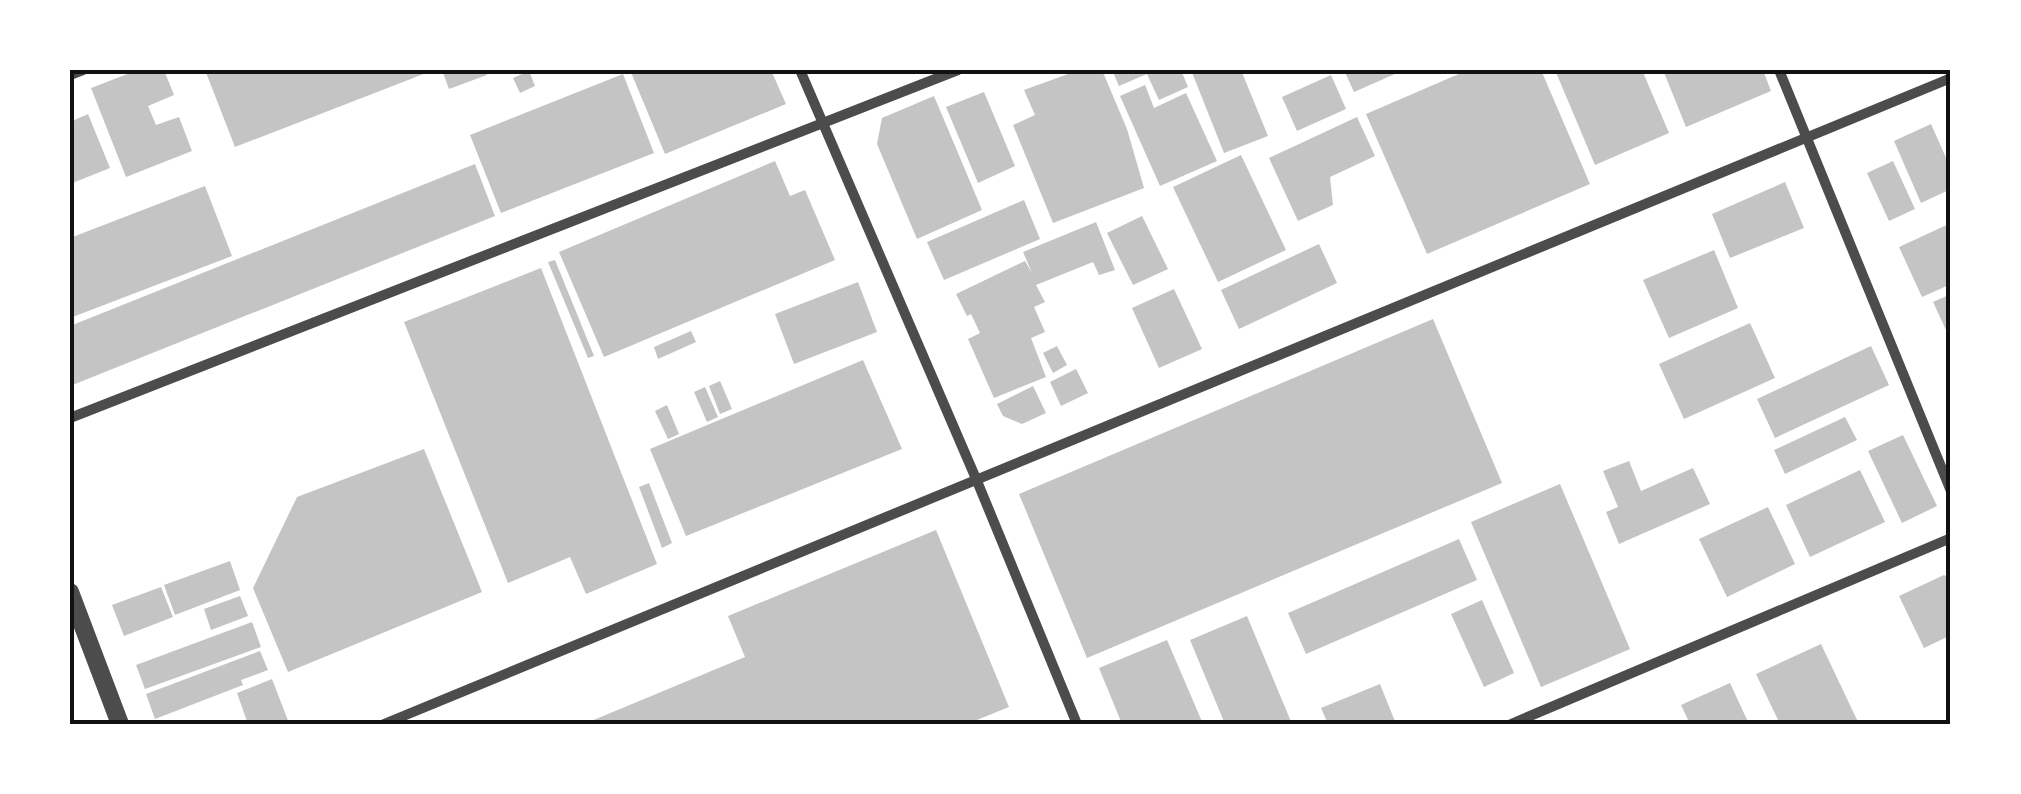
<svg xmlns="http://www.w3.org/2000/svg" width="2021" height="794" font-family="Commissioner,sans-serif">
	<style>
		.building { fill: #c4c4c4 }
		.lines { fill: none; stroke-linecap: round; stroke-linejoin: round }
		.minor { stroke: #4c4c4c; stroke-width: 10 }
		.tertiary { stroke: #4c4c4c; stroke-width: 18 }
		.neatline { fill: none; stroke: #111; stroke-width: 4 }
	</style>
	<rect width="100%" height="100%" fill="#fff"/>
	<g class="building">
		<polygon points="138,70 164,70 174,95 148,106 156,125 179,117 192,151 126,177 91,88"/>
		<polygon points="205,70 434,70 235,147"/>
		<polygon points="442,70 485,70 487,75 449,89"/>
		<polygon points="630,70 771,70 786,104 665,154"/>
		<polygon points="1079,70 1102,70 1127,129 1144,188 1053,223 1013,125 1035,115 1024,90"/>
		<polygon points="1112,70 1181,70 1188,87 1159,100 1147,74 1119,86"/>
		<polygon points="1191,70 1241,70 1268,136 1224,153"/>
		<polygon points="1344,70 1404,70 1354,92"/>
		<polygon points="1468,70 1541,70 1590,184 1427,254 1366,114"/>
		<polygon points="1555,70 1642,70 1669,133 1595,165"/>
		<polygon points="1663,70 1763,70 1771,91 1686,127"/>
		<polygon points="529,71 535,86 520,93 513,78"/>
		<polygon points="623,74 654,153 501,213 470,135"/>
		<polygon points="1331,75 1346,109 1297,131 1282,97"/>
		<polygon points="1145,85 1154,108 1186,93 1217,161 1160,186 1120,96"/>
		<polygon points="984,92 1015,166 978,183 946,107"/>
		<polygon points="934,96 982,210 917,239 877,144 882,118"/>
		<polygon points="88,114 110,168 70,184 70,122"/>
		<polygon points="1357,117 1375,156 1330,177 1333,205 1298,221 1269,158"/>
		<polygon points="1931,124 1951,169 1951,189 1921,203 1894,141"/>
		<polygon points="1241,155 1286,250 1218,282 1173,187"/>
		<polygon points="775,161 790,196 805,190 835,260 604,357 559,252"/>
		<polygon points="1893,161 1915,209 1889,221 1867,173"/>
		<polygon points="475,164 495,216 70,386 70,326"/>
		<polygon points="1785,182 1804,228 1730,258 1712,214"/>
		<polygon points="205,186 232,256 70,318 70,238"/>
		<polygon points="1024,200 1040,239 944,280 927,242"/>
		<polygon points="1142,216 1168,269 1133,285 1107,233"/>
		<polygon points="1096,222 1115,270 1099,275 1093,262 1036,285 1045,302 1034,307 1045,332 1031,338 1046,377 994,398 968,339 980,333 971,314 967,316 956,294 1025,261 1032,273 1023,252"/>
		<polygon points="1951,223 1951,284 1922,297 1899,247"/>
		<polygon points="1319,244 1337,283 1239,329 1221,290"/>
		<polygon points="1714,250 1738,308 1669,338 1643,280"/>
		<polygon points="555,260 594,356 588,358 548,262"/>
		<polygon points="541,268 657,564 586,594 570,557 508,583 404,322"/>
		<polygon points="858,282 877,332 794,364 775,314"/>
		<polygon points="1174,289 1202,349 1159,368 1132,308"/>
		<polygon points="1951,294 1951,341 1933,302"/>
		<polygon points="1433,319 1502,483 1087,658 1019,494"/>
		<polygon points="1750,323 1775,378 1684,419 1659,364"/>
		<polygon points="691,331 696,342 658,359 654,347"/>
		<polygon points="1057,346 1067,365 1053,373 1043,353"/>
		<polygon points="1871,346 1889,385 1775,438 1757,399"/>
		<polygon points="863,360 902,449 686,536 650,449"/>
		<polygon points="1076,369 1088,393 1061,406 1050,382"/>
		<polygon points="720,381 732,409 720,414 709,386"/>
		<polygon points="1033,386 1046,413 1022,424 1003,416 997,404"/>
		<polygon points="705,387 718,417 707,422 694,392"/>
		<polygon points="667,405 679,434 668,439 655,411"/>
		<polygon points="1845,417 1857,440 1785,474 1774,450"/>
		<polygon points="1903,435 1937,506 1902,523 1868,451"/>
		<polygon points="424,449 482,592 288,672 253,588 297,497"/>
		<polygon points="1629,461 1641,491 1693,468 1710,504 1619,544 1606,512 1618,507 1603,471"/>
		<polygon points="1860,470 1885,522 1810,557 1786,505"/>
		<polygon points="649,483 672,543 662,548 639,487"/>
		<polygon points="1560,484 1630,649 1541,687 1471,522"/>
		<polygon points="1768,507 1795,564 1727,597 1699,539"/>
		<polygon points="936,530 1009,707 967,724 584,724 745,657 728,616"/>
		<polygon points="1459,539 1477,580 1306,654 1288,613"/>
		<polygon points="230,561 240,590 175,615 164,585"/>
		<polygon points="1944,575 1951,579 1951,635 1924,648 1899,596"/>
		<polygon points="161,587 173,617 124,636 112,605"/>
		<polygon points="240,596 248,616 211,630 204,609"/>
		<polygon points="1482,600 1514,673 1484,687 1451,614"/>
		<polygon points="1247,616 1292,724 1225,724 1190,640"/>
		<polygon points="252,622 261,647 145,689 136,665"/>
		<polygon points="1167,640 1203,724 1122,724 1099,668"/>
		<polygon points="1821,644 1859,724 1780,724 1756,674"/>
		<polygon points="260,651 268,670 241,680 243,685 155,719 146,694"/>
		<polygon points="272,679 289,723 248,724 237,693"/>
		<polygon points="1730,683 1749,724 1690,724 1681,705"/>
		<polygon points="1380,684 1396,724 1328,724 1321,708"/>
	</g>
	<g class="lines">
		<g class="minor">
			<polyline points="800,70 977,481 1077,724"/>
			<polyline points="1779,70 1951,491"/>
			<polyline points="70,75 83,70"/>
			<polyline points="70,418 958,70"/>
			<polyline points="384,724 1951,78"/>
			<polyline points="1511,724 1951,538"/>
		</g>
		<polyline class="tertiary" points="70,592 120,724"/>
	</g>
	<rect width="2021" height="794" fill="none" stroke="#ffffff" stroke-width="145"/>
	<rect x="72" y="72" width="1876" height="650" class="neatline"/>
</svg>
